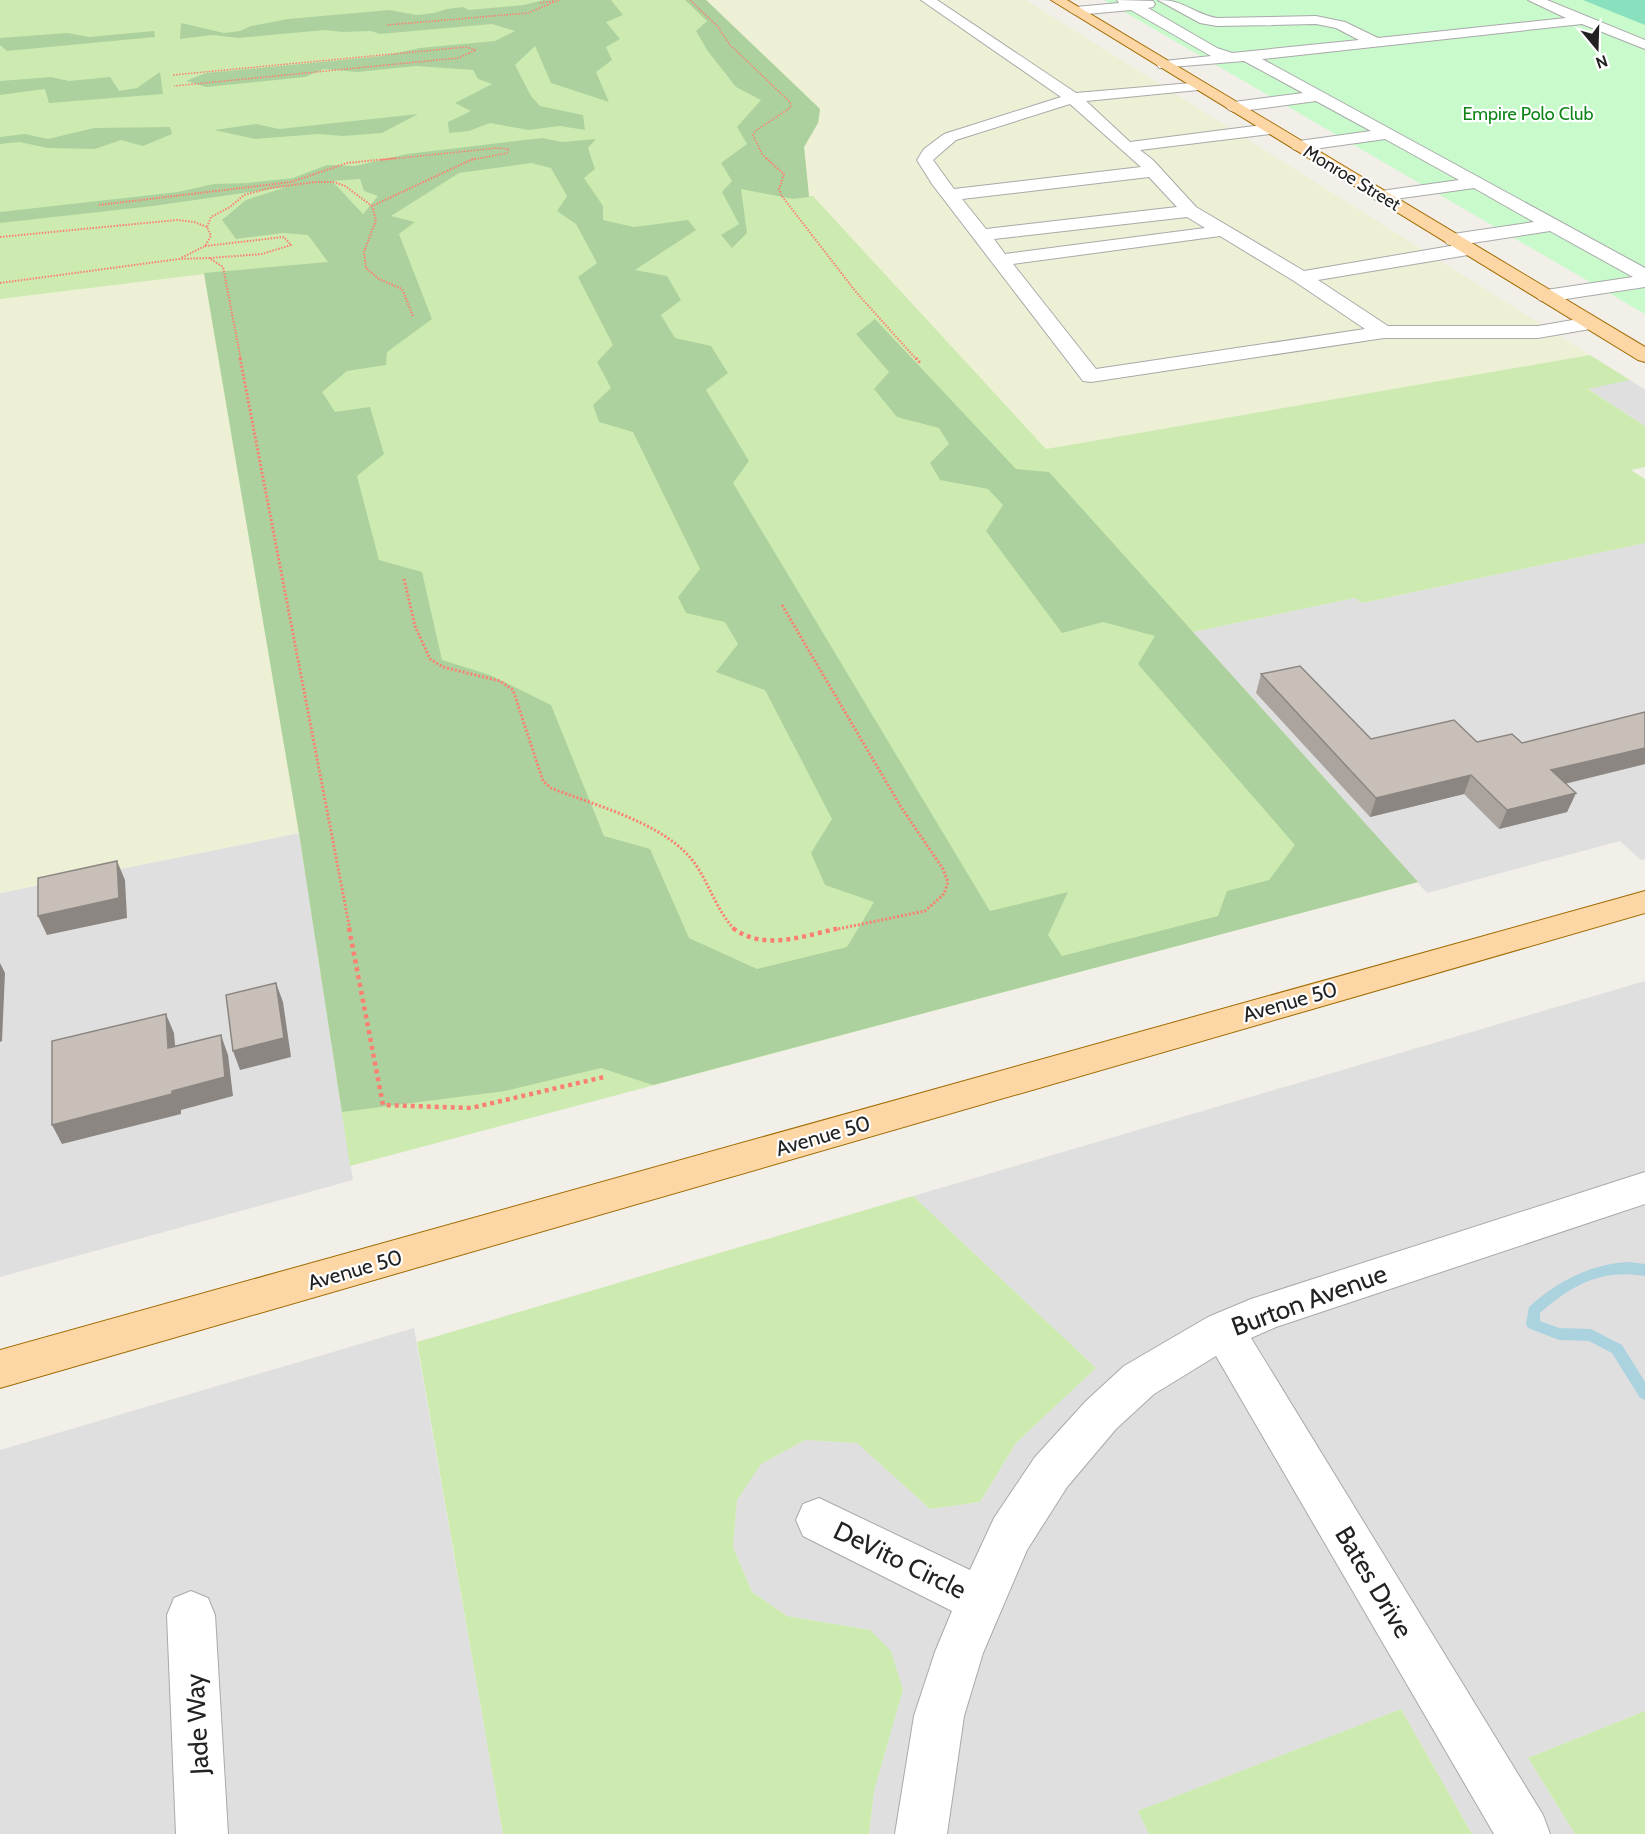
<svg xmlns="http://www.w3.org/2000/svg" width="1645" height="1834" font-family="Cabin,sans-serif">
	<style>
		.residential { fill: #e0dfdf }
		.farmland { fill: #eef0d5 }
		.grass { fill: #cdebb0 }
		.forest { fill: #add19e; fill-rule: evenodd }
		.park { fill: #c8facc }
		.pitch { fill: #88e0be }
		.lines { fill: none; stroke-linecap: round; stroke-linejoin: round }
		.stream { fill: #aad3df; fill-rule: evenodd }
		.minor-casing { stroke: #a9a9a9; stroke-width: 2 }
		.major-casing { stroke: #a06b00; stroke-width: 2 }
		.path-far3 { stroke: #fa8072; stroke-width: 1.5; stroke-dasharray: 1.5 1.5; stroke-linecap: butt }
		.path-far2 { stroke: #fa8072; stroke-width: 2; stroke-dasharray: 1.5 1.5; stroke-linecap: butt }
		.path-far1 { stroke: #fa8072; stroke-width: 3; stroke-dasharray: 2 2; stroke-linecap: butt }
		.path { stroke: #fa8072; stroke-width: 4.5; stroke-dasharray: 4 4; stroke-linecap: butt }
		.minor { fill: #fff; fill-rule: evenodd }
		.major { fill: #fcd6a4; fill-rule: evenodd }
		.wall { fill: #aba49e }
		.shaded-wall { fill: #8b8681 }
		.building { fill: #c7bfb8; stroke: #8b8681; stroke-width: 1.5 }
		.labels { text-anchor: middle; stroke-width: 4.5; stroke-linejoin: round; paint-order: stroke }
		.far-park-label { font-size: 18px; fill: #0c8416; stroke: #fff }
		.far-street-label { font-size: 18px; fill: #222; stroke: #fff }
		.street-label { font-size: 21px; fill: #222; stroke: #fff }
		.near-street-label { font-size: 26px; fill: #222; stroke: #fff }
	</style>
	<rect width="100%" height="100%" fill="#f2efe9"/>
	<g class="residential">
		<polygon points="1630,380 1645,390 1645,426 1587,388"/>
		<polygon points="1645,543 1645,859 1641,860 1620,841 1427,893 1193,632 1355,598 1362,603"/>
		<polygon points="299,833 353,1180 0,1277 0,893"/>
		<polygon points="1645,981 1645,1711 1528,1758 1575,1834 1472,1834 1401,1709 1139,1811 1149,1834 869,1834 874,1791 903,1690 870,1630 787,1616 752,1592 733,1547 737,1500 761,1464 805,1440 857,1443 930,1509 980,1502 1016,1443 1096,1368 913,1196"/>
		<polygon points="414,1328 503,1834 0,1834 0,1450"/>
	</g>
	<g class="farmland">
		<polygon points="706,0 1026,0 1590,355 1046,449 813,196 809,197 804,147 818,123"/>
		<polygon points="204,273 299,833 0,893 0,299"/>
	</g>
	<g class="grass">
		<polygon points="0,0 706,0 820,109 818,123 804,147 809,196 813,196 1046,449 1590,355 1630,380 1588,389 1645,426 1645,467 1631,470 1645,479 1645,543 1362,603 1355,598 1193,632 1418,882 350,1166 299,833 204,274 0,299"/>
		<polygon points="913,1196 1096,1368 1016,1443 980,1502 930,1509 857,1443 805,1440 761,1464 737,1500 733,1547 752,1592 787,1616 870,1630 891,1651 903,1690 874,1791 869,1834 503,1834 417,1342"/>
		<polygon points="1401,1709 1472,1834 1149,1834 1138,1811"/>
		<polygon points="1645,1711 1645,1834 1575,1834 1528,1758"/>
	</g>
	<g class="forest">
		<polygon points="543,0 611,0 623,15 606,22 620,39 606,47 612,60 596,72 609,102 551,83 535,46 515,65 531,96 540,106 583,115 585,130 560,126 528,130 490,123 469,131 449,133 448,122 471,111 455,103 492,84 478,79 473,70 416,66 358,72 324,69 305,77 206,87 186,81 206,73 383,56 420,48 495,41 515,31 492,24 380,34 371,31 343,32 325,30 238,38 213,35 180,39 181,23 224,33 240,31 251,26 288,19 389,10 417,15 434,13 447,9 463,7 469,10 524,5"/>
		<polygon points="685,0 706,0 820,109 818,123 804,147 809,197 793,199 741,189 747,233 732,248 721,235 739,224 722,192 732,181 721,163 747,144 737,127 761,100 736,87 707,50 696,31 707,21"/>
		<polygon points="154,31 155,37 7,51 0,45 0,38 67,33 89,37"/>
		<polygon points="160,72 163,94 49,103 45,89 0,95 0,81 51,77 69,81 110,77 119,91 137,88"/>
		<polygon points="418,114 382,133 343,136 318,134 255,139 214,130 256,124 279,129"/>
		<polygon points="170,127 172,134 143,146 121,140 95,149 48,148 19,142 0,144 0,137 25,134 48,139 94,128"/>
		<path d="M 542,138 L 562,142 L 596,139 L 588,148 L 595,169 L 584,178 L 603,206 L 603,220 L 634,227 L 688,220 L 696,230 L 635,270 L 667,276 L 681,300 L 661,315 L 675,338 L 711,346 L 728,373 L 706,390 L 749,461 L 733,483 L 990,911 L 1068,892 L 1048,935 L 1062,956 L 1218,916 L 1227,891 L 1269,880 L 1295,845 L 1138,664 L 1155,636 L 1103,622 L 1062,633 L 986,531 L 1003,505 L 988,489 L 940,480 L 930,463 L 949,444 L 939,428 L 897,417 L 874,389 L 889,372 L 856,334 L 875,319 L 1016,469 L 1049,472 L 1418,882 L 653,1085 L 601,1068 L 505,1091 L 342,1112 L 299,833 L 204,273 L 328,262 L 308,235 L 283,233 L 236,239 L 222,220 L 246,200 L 286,187 L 153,206 L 0,223 L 0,212 L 178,192 L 214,184 L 248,183 L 293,178 L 327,165 L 355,166 L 407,154 ZM 531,163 L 551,168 L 567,196 L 557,211 L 576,224 L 597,263 L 578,277 L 613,345 L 597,362 L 611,388 L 593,405 L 599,422 L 633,432 L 700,569 L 678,597 L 686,613 L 725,622 L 738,644 L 716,672 L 765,690 L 832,819 L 811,853 L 825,885 L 874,902 L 847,947 L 757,969 L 689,938 L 650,849 L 604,836 L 551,705 L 490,675 L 442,660 L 422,572 L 379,560 L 357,476 L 384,454 L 370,407 L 335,412 L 322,392 L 347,371 L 386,365 L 387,352 L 432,319 L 399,234 L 415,222 L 391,216 L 459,173 ZM 360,179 L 364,191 L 378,196 L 363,214 L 332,181 Z"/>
	</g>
	<polygon class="park" points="1104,0 1645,0 1645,314"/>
	<polygon class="pitch" points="1583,0 1645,0 1645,25"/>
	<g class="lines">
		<path class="stream" d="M 1629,1262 L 1645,1264 L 1645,1276 C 1601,1269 1572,1285 1540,1313 L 1540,1321 L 1559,1328 L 1591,1329 L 1622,1345 L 1645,1382 L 1645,1400 L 1640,1398 L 1612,1353 L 1589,1341 L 1559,1340 L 1528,1328 L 1526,1324 L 1529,1307 C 1558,1281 1590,1264 1629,1262 Z"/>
		<g class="minor-casing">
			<g id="minor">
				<path d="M 921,0 L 937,0 L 1076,93 L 1203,82 L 1206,85 L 1203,88 L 1198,90 L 1086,101 L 1130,142 L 1270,124 L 1276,126 L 1278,129 L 1276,132 L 1270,134 L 1140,150 L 1153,160 L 1196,207 L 1304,271 L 1468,243 L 1475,245 L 1477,249 L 1475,253 L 1468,255 L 1318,280 L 1388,326 L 1538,326 L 1590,317 L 1597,319 L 1600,323 L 1597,327 L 1590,329 L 1538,338 L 1384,338 L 1091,382 L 1083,381 L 932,184 L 917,160 L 924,149 L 944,134 L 1061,97 ZM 1070,104 L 1141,167 L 954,189 L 933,160 L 956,140 ZM 1149,177 L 1177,207 L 986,229 L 962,199 ZM 1187,217 L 1205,228 L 1005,254 L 994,239 ZM 1220,236 L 1294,281 L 1365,329 L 1096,369 L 1013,264 Z"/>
				<path d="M 1117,0 L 1153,1 L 1155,4 L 1153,7 L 1148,8 L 1217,48 L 1232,53 L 1359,40 L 1336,28 L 1316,24 L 1217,26 L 1200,23 L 1158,0 C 1186,0 1193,14 1217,18 L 1316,16 L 1345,22 L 1378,38 L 1566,18 L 1528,0 L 1547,0 L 1645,40 L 1645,49 L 1582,24 L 1262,59 L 1645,268 L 1645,287 L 1546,302 L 1539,300 L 1536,296 L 1539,292 L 1546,290 L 1633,277 L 1550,231 L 1453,246 L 1447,244 L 1444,240 L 1447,236 L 1453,234 L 1534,222 L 1474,188 L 1381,201 L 1375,200 L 1372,196 L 1375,192 L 1381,191 L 1459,180 L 1385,139 L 1299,151 L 1293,149 L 1291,146 L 1293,143 L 1299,141 L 1371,131 L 1316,101 L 1234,112 L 1229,110 L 1226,107 L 1229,104 L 1234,102 L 1303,93 L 1244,61 L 1159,68 L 1157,65 L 1159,62 L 1164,61 L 1211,56 L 1131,10 L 1076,15 L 1069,11 L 1076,7 L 1119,3 Z"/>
				<polygon points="1645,1172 1645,1204 1276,1327 1251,1338 1543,1815 1550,1834 1494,1834 1216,1356 1154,1394 1116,1429 1067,1487 1027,1550 983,1653 964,1716 947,1834 895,1834 914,1716 935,1652 952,1611 803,1536 796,1520 803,1504 819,1498 970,1570 994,1518 1035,1457 1086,1401 1124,1366 1208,1317 1251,1299"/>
				<polygon points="191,1591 208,1598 215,1615 228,1834 176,1834 167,1615 174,1598"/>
			</g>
		</g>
		<g class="major-casing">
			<g id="major">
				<polygon points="1051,0 1067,0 1645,347 1645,362 1638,360"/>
				<polygon points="1645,891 1645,913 0,1388 0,1350"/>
			</g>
		</g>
		<g class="path-far3">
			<polyline points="690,0 718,27 730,45 790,102 791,106 787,110 755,131 753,135 762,154 768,160"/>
			<polyline points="540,3 554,1"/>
			<polyline points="387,25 528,13 559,0"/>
			<polyline points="173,75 466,47 476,50 458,58 174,86"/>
			<polyline points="381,160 497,148 509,149 507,153 471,160"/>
		</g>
		<g class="path-far2">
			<polyline points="766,158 784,174 779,189 781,195 856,292 917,360"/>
			<polyline points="99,205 291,182 347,163 396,158"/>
			<polyline points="207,227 211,217 230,207 244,195 270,188 315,182 334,182 345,186 372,206"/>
			<polyline points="0,237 177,220 194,222 207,227 211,236 205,246 181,258"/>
			<polyline points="205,246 284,237 291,245 262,254 210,258"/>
			<polyline points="0,283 179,259 209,258 223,267 241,360"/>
			<polyline points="413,316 402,289 379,279 366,268 364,252 376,220 372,206 475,158"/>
		</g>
		<g class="path-far1">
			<polyline points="240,358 350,930"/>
			<polyline points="916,358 920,363"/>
			<path d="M 404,579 L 415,626 L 430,659 L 443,667 L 500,681 L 513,690 L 543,781 L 551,788 C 594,805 656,821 688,855 C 708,877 714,908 735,930"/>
			<polyline points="782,605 901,807 943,869 948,882 944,894 925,911 833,930"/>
		</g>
		<g class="path">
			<polyline points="349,928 383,1105 471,1108 604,1077"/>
			<path d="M 733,928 C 764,952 806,935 840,928"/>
		</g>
		<use href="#minor" class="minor"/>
		<use href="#major" class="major"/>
	</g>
	<polygon class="wall" points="1261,674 1371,739 1522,743 1645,712 1645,764 1565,784 1576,793 1567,812 1499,829 1464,794 1370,817 1256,693"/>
	<g class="shaded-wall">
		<polygon points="1645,748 1645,764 1543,789 1551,770"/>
		<polygon points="1471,775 1464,794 1370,817 1376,798"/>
		<polygon points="1576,793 1567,812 1499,829 1507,810"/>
		<polygon points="117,861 125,880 127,918 47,935 38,916"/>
		<polygon points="0,963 5,973 2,1041 0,1042"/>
		<polygon points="276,983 283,1002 291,1057 240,1070 233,1051"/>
		<polygon points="166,1014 174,1033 177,1068 168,1048"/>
		<polygon points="221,1035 228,1055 233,1096 181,1110 181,1114 62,1144 52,1125 172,1091"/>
	</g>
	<g class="building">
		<polygon points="1300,666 1371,739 1454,720 1477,742 1512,734 1522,743 1645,712 1645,748 1551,770 1576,793 1507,810 1471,775 1376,798 1261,674"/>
		<polygon points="117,861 119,898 38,916 38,878"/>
		<polygon points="276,983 284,1038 233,1051 226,995"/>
		<polygon points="166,1014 168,1048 221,1035 225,1077 172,1091 172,1094 52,1125 52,1041"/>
	</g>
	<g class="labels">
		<g class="far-park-label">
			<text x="1528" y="120">Empire Polo Club</text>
		</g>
		<g class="far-street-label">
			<text transform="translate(1352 178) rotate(31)" y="6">Monroe Street</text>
		</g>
		<g class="street-label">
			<text transform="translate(1290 1002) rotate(-16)" y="7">Avenue 50</text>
			<text transform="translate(823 1136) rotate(-16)" y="7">Avenue 50</text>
			<text transform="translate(355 1270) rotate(-16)" y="7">Avenue 50</text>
		</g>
		<g class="near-street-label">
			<text transform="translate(1309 1300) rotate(-20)" y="9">Burton Avenue</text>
			<text transform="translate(900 1560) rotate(26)" y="9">DeVito Circle</text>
			<text transform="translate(1374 1582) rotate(59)" y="9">Bates Drive</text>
			<text transform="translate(197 1724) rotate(-93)" y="9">Jade Way</text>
		</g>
	</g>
	<g transform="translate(1597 48) rotate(161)" stroke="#ffffff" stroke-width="4.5" paint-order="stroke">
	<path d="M0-4.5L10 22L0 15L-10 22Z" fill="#222222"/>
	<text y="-9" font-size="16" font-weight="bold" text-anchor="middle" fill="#222222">N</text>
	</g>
</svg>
